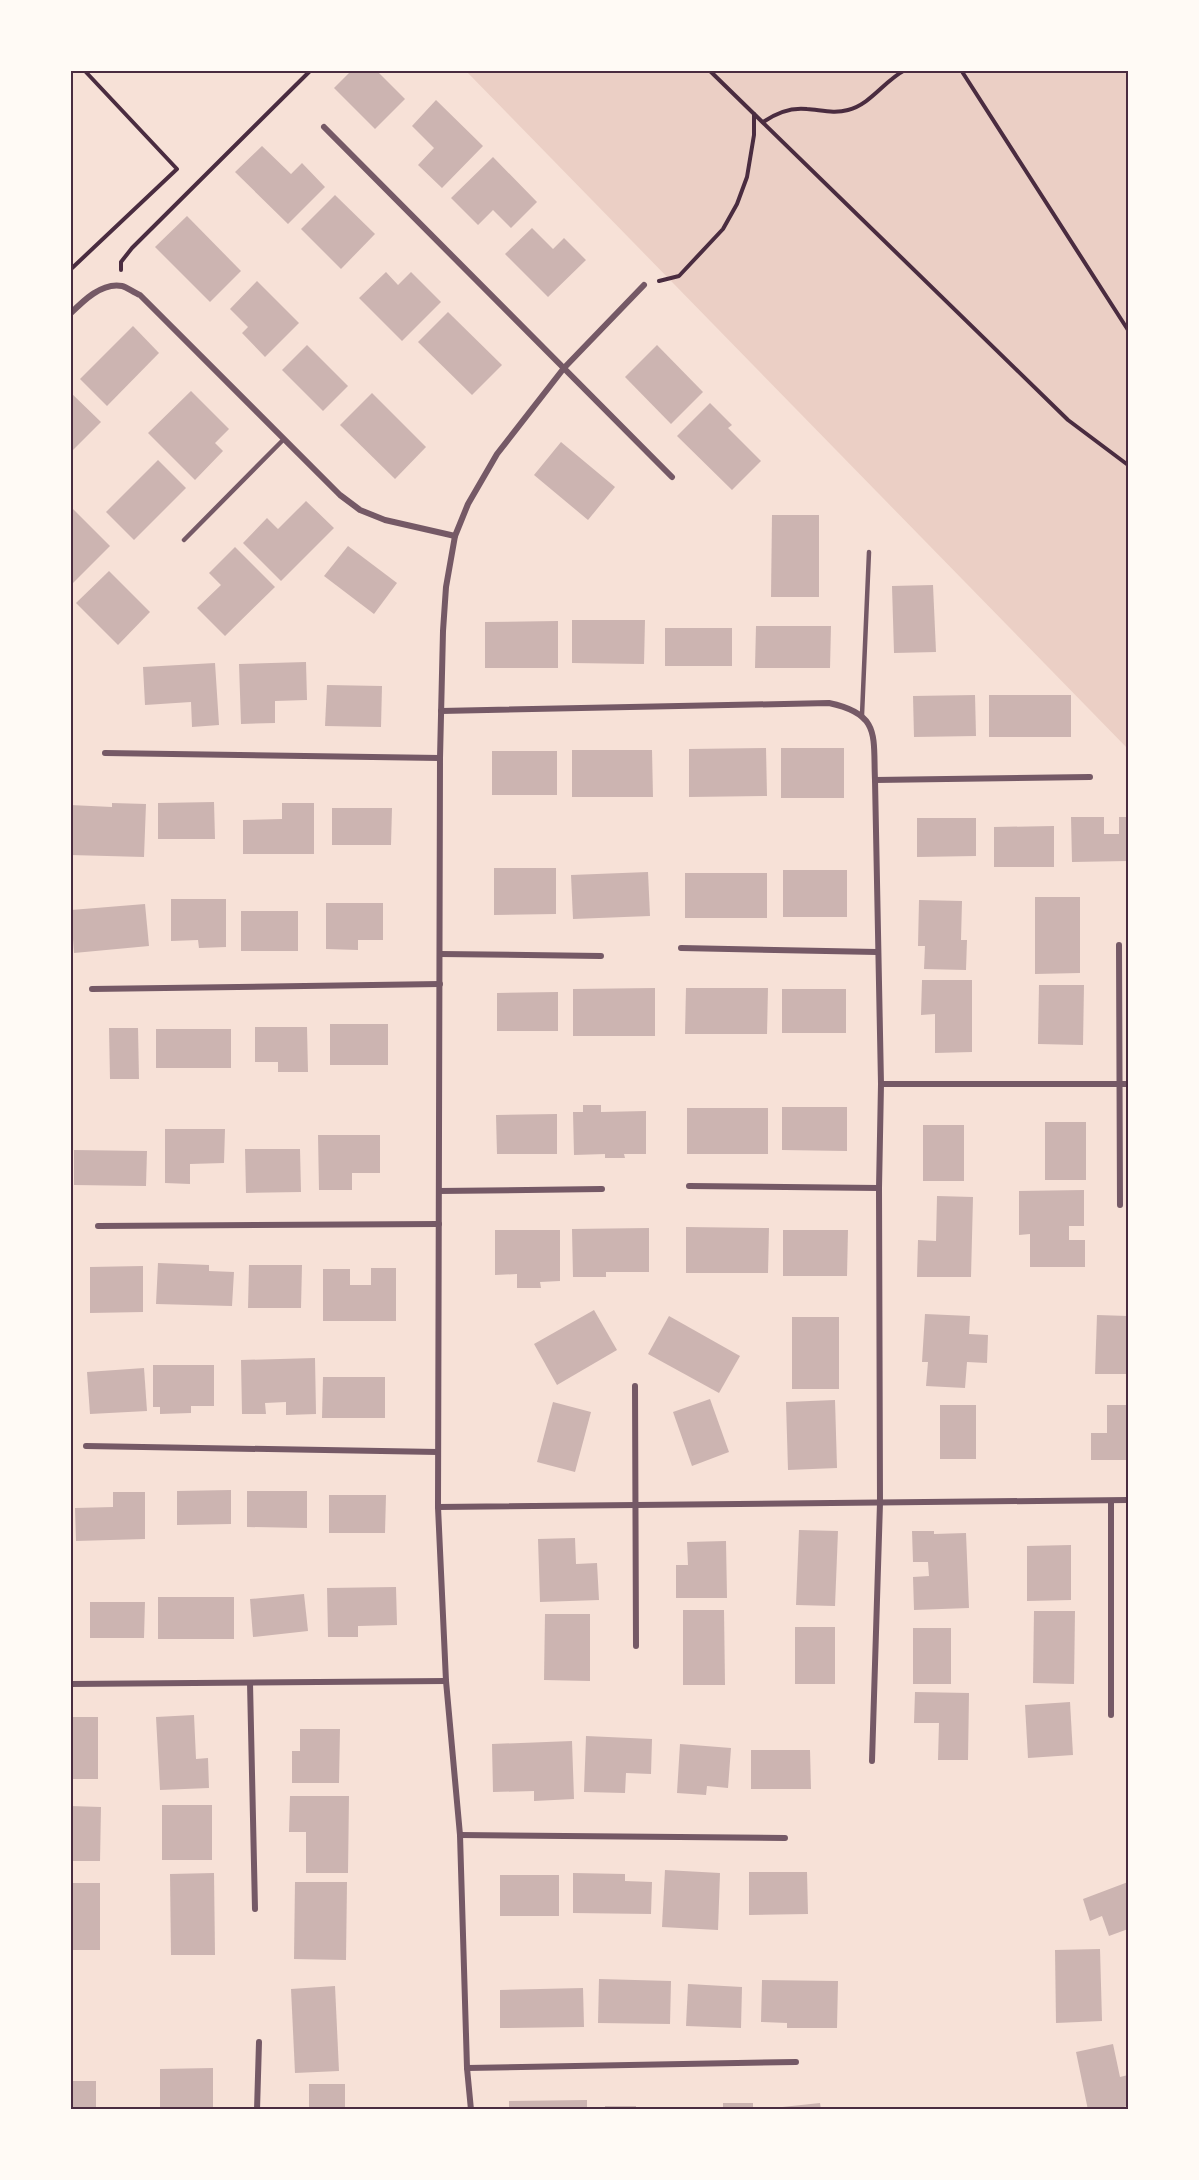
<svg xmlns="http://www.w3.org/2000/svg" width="1199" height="2180" font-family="Mulish,sans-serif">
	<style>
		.green { fill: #ebcfc5 }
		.building { fill: #ccb4b1 }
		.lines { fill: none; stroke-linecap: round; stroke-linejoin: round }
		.path { stroke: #4a2c40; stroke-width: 4 }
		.service { stroke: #755966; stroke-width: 4.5 }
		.minor { stroke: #755966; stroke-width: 6 }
		.neatline { fill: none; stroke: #4a2c40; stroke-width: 2 }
	</style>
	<rect width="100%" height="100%" fill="#f7e1d7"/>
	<polygon class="green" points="466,71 1128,71 1128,749"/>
	<g class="building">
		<polygon points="352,70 376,70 405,99 375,129 334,88"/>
		<polygon points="436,100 483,146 442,188 418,165 434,148 412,126"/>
		<polygon points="262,146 291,174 302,163 325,187 288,224 235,172"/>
		<polygon points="493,157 537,202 511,228 493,210 478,225 451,198"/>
		<polygon points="335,195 375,234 341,269 301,229"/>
		<polygon points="187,216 241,271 210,302 155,247"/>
		<polygon points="532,228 553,249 564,238 586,260 548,297 505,254"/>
		<polygon points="386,272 398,285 411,272 441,302 402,341 359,298"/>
		<polygon points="257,281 299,323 265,357 242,333 248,327 230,309"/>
		<polygon points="448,312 502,365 472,395 418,342"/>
		<polygon points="133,326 159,353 107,406 80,379"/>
		<polygon points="307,345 348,386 323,411 282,370"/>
		<polygon points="657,345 703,392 671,424 625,377"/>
		<polygon points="191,391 229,429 215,443 223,451 195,480 148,433"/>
		<polygon points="70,392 101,422 70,453"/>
		<polygon points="372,393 426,447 395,479 340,425"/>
		<polygon points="710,403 732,425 728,428 761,461 732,490 677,436"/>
		<polygon points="561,442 615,487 588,520 534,475"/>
		<polygon points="158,460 186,488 134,540 106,512"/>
		<polygon points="306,501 334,528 281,581 243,543 267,518 278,529"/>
		<polygon points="70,506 110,546 70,586"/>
		<polygon points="772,515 819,515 819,597 771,597"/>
		<polygon points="348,546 397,583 374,614 324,576"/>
		<polygon points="235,547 275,587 225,636 197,608 221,585 209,573"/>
		<polygon points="109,571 150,612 118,645 76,603"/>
		<polygon points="933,585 936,652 894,653 892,586"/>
		<polygon points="572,620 645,620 644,664 572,663"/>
		<polygon points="558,621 558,668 485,668 485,622"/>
		<polygon points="756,626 831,626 830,668 755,668"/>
		<rect x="665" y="628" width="67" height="38"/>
		<polygon points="306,662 307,700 275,701 275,723 241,724 239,664"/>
		<polygon points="215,663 219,725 192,727 191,702 145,705 143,667"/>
		<polygon points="327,685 382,686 381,727 325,726"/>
		<polygon points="975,695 976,736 914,737 913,696"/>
		<rect x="989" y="695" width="82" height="42"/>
		<polygon points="766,748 767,796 689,797 689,749"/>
		<rect x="781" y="748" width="63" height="50"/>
		<polygon points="572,750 652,750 653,797 572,797"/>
		<rect x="492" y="751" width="65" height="44"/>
		<polygon points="214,802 215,839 158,839 158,803"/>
		<polygon points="112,803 146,804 144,857 70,855 70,805 112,807"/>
		<polygon points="282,803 314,803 314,854 243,854 243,820 282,819"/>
		<polygon points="332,808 392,808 391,845 332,845"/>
		<polygon points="1071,817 1104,817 1104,834 1119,834 1119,817 1128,817 1128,861 1072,862"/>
		<polygon points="917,818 976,818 976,856 917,857"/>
		<polygon points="1054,826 1054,867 994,867 994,827"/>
		<polygon points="494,868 556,868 556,914 494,915"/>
		<rect x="783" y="870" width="64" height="47"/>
		<polygon points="648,872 650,916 573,919 571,875"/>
		<rect x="685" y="873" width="82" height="45"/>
		<polygon points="1035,897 1080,897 1080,973 1035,974"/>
		<polygon points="171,899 226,899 226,947 199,948 198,940 171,941"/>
		<polygon points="919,900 962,901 961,940 967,940 966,970 924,969 925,946 918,946"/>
		<polygon points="326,903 383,903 383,940 358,940 358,950 326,949"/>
		<polygon points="145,904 149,946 74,953 71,910"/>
		<rect x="241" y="911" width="57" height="40"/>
		<polygon points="922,980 972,980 972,1052 935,1053 935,1014 921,1015"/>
		<polygon points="1039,985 1084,985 1083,1045 1038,1044"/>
		<polygon points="655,988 655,1036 573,1036 573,989"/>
		<polygon points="686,988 768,988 767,1034 685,1034"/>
		<rect x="782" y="989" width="64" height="44"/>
		<polygon points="558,992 558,1031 497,1031 497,993"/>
		<rect x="330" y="1024" width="58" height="41"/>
		<polygon points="255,1027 307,1027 308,1072 278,1072 278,1062 255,1062"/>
		<polygon points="109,1028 138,1028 139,1079 110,1079"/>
		<rect x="156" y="1029" width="75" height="39"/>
		<polygon points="583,1105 601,1105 601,1112 646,1111 646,1154 624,1154 625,1158 605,1158 605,1154 574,1155 573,1112 583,1112"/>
		<polygon points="782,1107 847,1107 847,1151 782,1150"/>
		<rect x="687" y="1108" width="81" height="46"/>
		<polygon points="557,1114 557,1154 497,1154 496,1115"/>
		<rect x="1045" y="1122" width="41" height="58"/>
		<rect x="923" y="1125" width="41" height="56"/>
		<polygon points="165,1129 225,1129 224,1163 190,1164 190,1184 165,1183"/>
		<polygon points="318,1135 380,1135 380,1173 352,1173 352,1190 319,1190"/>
		<polygon points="245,1149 300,1149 301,1192 246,1193"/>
		<polygon points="74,1150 147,1151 146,1186 74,1185"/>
		<polygon points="1084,1190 1084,1226 1069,1226 1069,1240 1085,1240 1085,1267 1030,1267 1030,1234 1019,1235 1019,1191"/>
		<polygon points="937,1196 973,1197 971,1277 917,1277 918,1240 936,1241"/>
		<polygon points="686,1227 769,1228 768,1273 686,1273"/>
		<polygon points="649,1228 649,1272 606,1272 606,1277 573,1277 572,1229"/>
		<polygon points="495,1230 560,1230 560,1281 540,1282 541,1288 517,1288 517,1274 495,1275"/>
		<polygon points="783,1230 848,1230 847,1276 783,1276"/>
		<polygon points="158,1263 209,1265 209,1271 234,1272 232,1306 156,1304"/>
		<polygon points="249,1265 302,1265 301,1308 248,1308"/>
		<polygon points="143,1266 143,1312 90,1313 90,1267"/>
		<polygon points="371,1268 396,1268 396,1321 323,1321 323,1269 350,1269 350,1285 371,1285"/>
		<polygon points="594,1310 617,1350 557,1385 534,1344"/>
		<polygon points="925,1314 970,1316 969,1334 988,1335 987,1363 967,1362 965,1388 926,1386 928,1362 922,1362"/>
		<polygon points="1097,1315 1128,1316 1128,1374 1095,1374"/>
		<polygon points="669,1316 740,1356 719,1393 648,1354"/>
		<rect x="792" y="1317" width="47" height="72"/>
		<polygon points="315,1358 316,1414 286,1415 286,1402 265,1403 266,1414 242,1414 241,1360"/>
		<polygon points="153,1365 214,1365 214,1406 191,1406 191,1413 160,1414 160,1407 153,1407"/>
		<polygon points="144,1368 147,1411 90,1414 87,1372"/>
		<polygon points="323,1377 385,1377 385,1418 322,1418"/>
		<polygon points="710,1399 729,1452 692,1466 673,1412"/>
		<polygon points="835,1400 837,1468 788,1470 786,1402"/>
		<polygon points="553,1402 591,1412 575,1472 537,1462"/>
		<rect x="940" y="1405" width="36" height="54"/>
		<polygon points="1107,1405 1128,1405 1128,1460 1091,1460 1091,1433 1107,1433"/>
		<polygon points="231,1490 231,1524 177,1525 177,1491"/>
		<polygon points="247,1491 307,1491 307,1528 247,1527"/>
		<polygon points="113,1492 145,1492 145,1539 76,1541 75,1508 113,1507"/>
		<polygon points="329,1495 386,1495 385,1533 329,1533"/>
		<polygon points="799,1530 838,1531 835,1606 796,1605"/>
		<polygon points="912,1531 934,1531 934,1534 966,1533 969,1608 914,1610 913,1577 929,1576 928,1562 913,1562"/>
		<polygon points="575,1538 576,1564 597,1563 599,1600 540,1602 538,1539"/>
		<polygon points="726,1541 727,1598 676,1598 676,1565 688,1565 687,1542"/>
		<polygon points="1071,1545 1071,1600 1027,1601 1027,1546"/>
		<polygon points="396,1587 397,1625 358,1626 358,1637 328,1637 327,1588"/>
		<polygon points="304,1594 308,1631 253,1637 250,1599"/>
		<rect x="158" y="1597" width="76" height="42"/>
		<polygon points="90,1602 145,1602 144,1638 90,1638"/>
		<polygon points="683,1610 724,1610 725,1685 683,1685"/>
		<polygon points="1034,1611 1075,1611 1074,1684 1033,1683"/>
		<polygon points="545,1614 590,1614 590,1681 544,1680"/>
		<rect x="795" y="1627" width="40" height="57"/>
		<rect x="913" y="1628" width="38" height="56"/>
		<polygon points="915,1692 969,1693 968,1760 938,1760 939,1723 914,1723"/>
		<polygon points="1070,1702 1073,1755 1028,1758 1025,1705"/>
		<polygon points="194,1715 196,1759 208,1758 209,1788 160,1790 156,1717"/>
		<rect x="70" y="1717" width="28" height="62"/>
		<polygon points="300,1729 340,1729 339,1783 292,1783 292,1751 300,1751"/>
		<polygon points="586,1736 652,1739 651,1774 626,1773 625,1793 584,1792"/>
		<polygon points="572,1741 574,1799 534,1801 534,1791 493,1792 492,1744"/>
		<polygon points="680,1744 731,1748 728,1788 707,1786 706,1795 677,1793"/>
		<polygon points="751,1750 810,1750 811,1789 751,1789"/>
		<polygon points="290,1796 349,1796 348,1873 306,1873 306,1832 289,1832"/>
		<rect x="162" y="1805" width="50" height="55"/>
		<polygon points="70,1806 101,1807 100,1861 70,1861"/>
		<polygon points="665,1870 720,1873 718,1930 662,1927"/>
		<polygon points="749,1872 807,1872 808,1914 749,1915"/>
		<polygon points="214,1873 215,1955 171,1955 170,1874"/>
		<polygon points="573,1873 625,1874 625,1881 652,1882 651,1914 573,1913"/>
		<rect x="500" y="1875" width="59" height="41"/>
		<polygon points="295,1882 347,1882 346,1960 294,1959"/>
		<polygon points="1128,1882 1128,1929 1109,1936 1102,1916 1090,1921 1083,1899"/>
		<rect x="70" y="1883" width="30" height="67"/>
		<polygon points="1100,1949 1102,2021 1056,2023 1055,1950"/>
		<polygon points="599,1979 671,1981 670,2024 598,2023"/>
		<polygon points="762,1980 838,1981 837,2028 787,2028 787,2023 761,2022"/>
		<polygon points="688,1984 742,1987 741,2028 686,2026"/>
		<polygon points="335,1986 339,2071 295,2073 291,1989"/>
		<polygon points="583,1988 584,2027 500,2028 500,1990"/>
		<polygon points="1113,2044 1120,2077 1128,2075 1128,2106 1111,2110 1088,2110 1076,2052"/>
		<polygon points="213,2068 213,2110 160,2110 160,2069"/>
		<rect x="70" y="2081" width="26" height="29"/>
		<rect x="309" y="2084" width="36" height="26"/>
		<polygon points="587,2100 587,2110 509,2110 509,2101"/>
		<rect x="723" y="2103" width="30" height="7"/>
		<polygon points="820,2103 821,2110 773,2110 773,2108"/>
		<rect x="605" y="2106" width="31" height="4"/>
	</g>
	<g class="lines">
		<g class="path">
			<polyline points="709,70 1068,420 1128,465"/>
			<polyline points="961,70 1128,330"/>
			<path d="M 763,122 C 776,113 790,107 807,109 C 821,110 834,114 848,110 C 871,104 884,81 905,70"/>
			<polyline points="70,270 177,169 84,70"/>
			<polyline points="121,270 121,262 132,248 311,70"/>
			<polyline points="659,281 679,276 723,229 737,204 747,177 754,135 754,114"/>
		</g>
		<g class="service">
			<polyline points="184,540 284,439"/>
			<polyline points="862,715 869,552"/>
		</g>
		<g class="minor">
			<polyline points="324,127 672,477"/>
			<path d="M 70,314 C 83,301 102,282 122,286 C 127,287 134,293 140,295 L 340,495 L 360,510 L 385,520 L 455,536"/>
			<path d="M 441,711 L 829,703 C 881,714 873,736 875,780 L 881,1084 L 879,1188 L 880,1503 L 872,1761"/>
			<polyline points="105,753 440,758"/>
			<polyline points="875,780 1090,777"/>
			<polyline points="1119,945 1120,1205"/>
			<polyline points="681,948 877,952"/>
			<polyline points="440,954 601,956"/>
			<polyline points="92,989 440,984"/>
			<polyline points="881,1084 1128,1084"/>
			<polyline points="689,1186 879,1188"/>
			<polyline points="439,1191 602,1189"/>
			<polyline points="98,1226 439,1224"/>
			<polyline points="635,1386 636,1646"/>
			<polyline points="86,1446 438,1452"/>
			<polyline points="1111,1501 1111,1715"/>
			<polyline points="438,1507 1128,1500"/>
			<polyline points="250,1683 255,1909"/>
			<polyline points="70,1684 446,1681"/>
			<polyline points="460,1835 785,1838"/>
			<polyline points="467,2068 796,2062"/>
			<polyline points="257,2110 259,2042"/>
			<polyline points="471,2110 467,2068 460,1835 446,1681 438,1507 440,758 443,631 446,587 455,536 468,504 497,454 564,368 644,285"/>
		</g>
	</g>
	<rect width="1199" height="2180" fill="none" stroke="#fffaf5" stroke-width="144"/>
	<rect x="72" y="72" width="1055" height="2036" class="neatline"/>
</svg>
